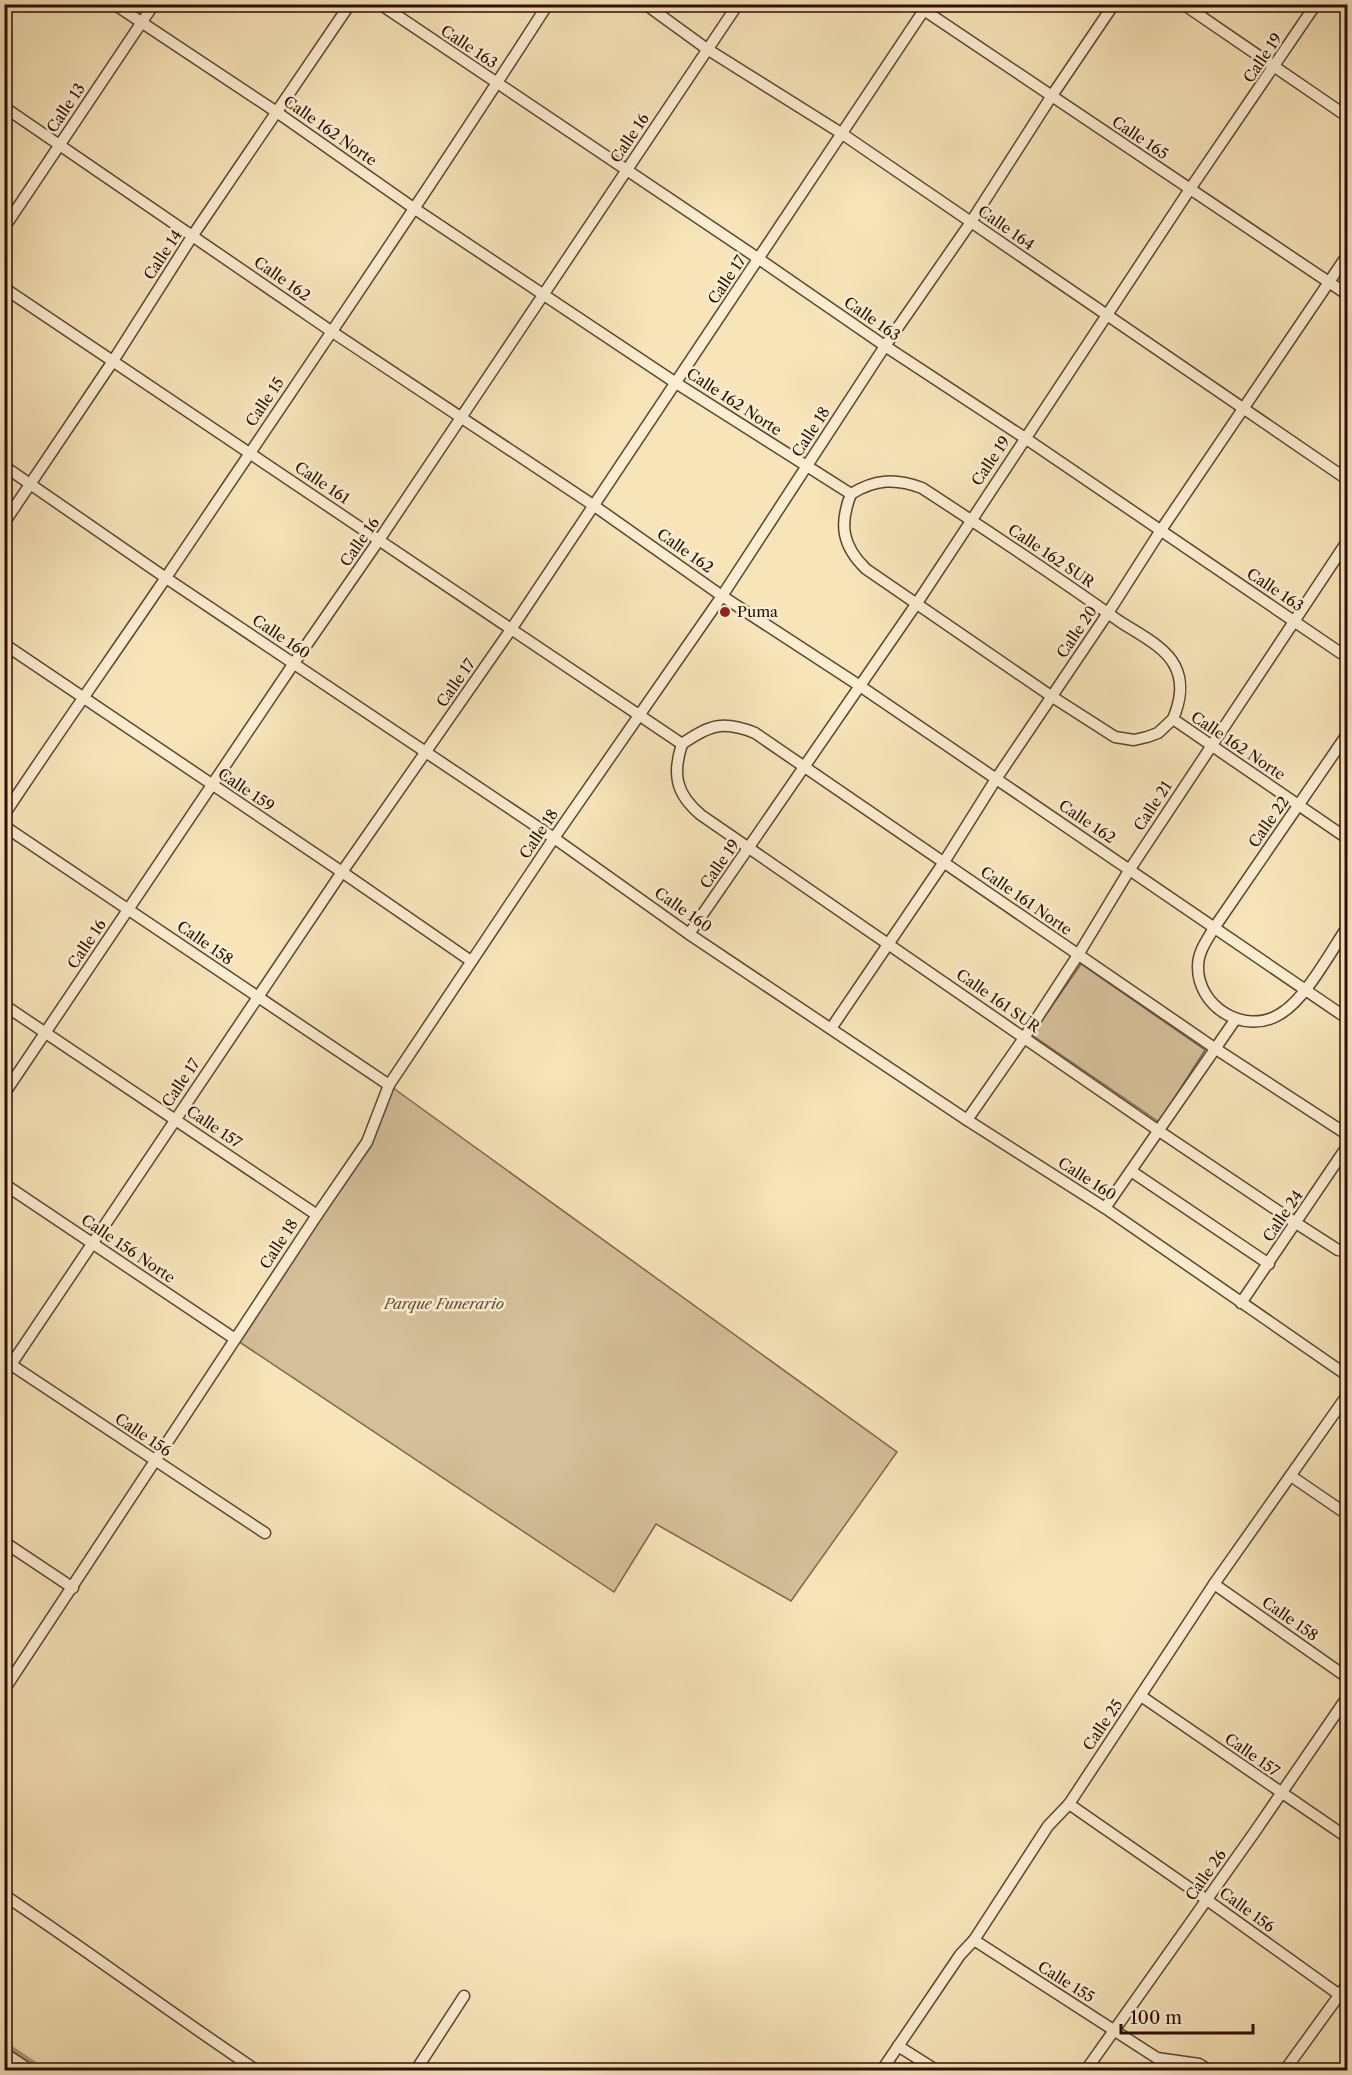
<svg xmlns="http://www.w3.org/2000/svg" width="1352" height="2075" font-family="'Libre Caslon Text',serif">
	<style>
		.green { fill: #d4bf9a; stroke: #80664d; stroke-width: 1.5 }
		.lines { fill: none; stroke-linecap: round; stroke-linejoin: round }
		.canal { stroke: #b29b7a; stroke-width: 9 }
		.minor-casing { stroke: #5f432e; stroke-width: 13 }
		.minor { stroke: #faedd2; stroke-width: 10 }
		.poi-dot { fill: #8f2418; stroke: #faedd2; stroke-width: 2 }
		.labels { text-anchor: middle; stroke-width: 5; stroke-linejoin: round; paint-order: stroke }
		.street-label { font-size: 15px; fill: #2c0d00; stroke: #faedd2 }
		.poi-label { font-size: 15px; fill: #2c0d00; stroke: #faedd2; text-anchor: start }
		.park-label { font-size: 15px; font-style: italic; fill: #674b36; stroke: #faedd2 }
	</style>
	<rect width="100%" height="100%" fill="#f7e4b9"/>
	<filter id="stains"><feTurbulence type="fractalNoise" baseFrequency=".00333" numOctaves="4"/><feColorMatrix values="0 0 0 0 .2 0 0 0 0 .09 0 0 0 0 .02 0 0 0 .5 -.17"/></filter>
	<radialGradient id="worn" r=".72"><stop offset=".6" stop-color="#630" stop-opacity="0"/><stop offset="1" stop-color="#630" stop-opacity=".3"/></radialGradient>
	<g class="green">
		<polygon points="1081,964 1205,1050 1159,1122 1032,1035"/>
		<polygon points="389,1085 897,1452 791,1601 656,1524 614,1592 235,1339 369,1148"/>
	</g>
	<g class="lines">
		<polyline class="canal" points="4,2046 40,2070"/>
		<g class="minor-casing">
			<g id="minor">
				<path d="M 114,4 L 278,113 L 415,209 L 676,383 L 851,494 C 839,524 842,546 866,569 L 1051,696 L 1115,737 L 1134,740 L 1147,737 L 1158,733 L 1173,719 L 1348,839"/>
				<polyline points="380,4 759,259 885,346 1025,438 1348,658"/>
				<polyline points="645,4 707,49 841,133 1348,480"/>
				<polyline points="915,4 1348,295"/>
				<polyline points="1183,4 1348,117"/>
				<polyline points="4,107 331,331 593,505 722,596 860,686 1348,1019"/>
				<polyline points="4,228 154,4"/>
				<polyline points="4,288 682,744"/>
				<polyline points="4,466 166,578 554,838 689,934 967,1120 1105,1208 1348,1376"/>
				<path d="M 851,494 C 875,479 896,478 922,488 C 988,531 1054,575 1119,621 C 1137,633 1165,646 1175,666 C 1184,684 1180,702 1173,719"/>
				<polyline points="4,523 113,361 193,235 350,4"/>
				<polyline points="4,644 342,872 471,961"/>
				<path d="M 1348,733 L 1214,928 C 1207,940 1198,952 1198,966 C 1197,1007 1245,1036 1280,1014 C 1305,1000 1331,951 1348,926"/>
				<path d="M 682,744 C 672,775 676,794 701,815 L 1159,1131 L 1296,1223 L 1338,1250 L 1348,1252"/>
				<path d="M 682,744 C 709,725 723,720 755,733 L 1216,1049 L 1348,1135"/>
				<path d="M 4,815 C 57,734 113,656 167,576 C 295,386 424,197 548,4"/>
				<polyline points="4,826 389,1085"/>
				<polyline points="689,934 917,603 1190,189 1316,4"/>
				<polyline points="4,1005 317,1215"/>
				<polyline points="832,1027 944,862 996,779 1108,613 1161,530 1348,254"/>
				<polyline points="4,1094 294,663 379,540 738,4"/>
				<polyline points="967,1120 1024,1038 1078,955 1130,869 1348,540"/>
				<polyline points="1131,1171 1269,1264"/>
				<polyline points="4,1184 235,1339"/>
				<polyline points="1105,1208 1235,1020"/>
				<polyline points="1241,1303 1348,1145"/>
				<polyline points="4,1360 265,1533"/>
				<polyline points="4,1375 342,872 512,628 928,4"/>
				<polyline points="1291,1476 1348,1515"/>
				<polyline points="4,1542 73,1588"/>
				<polyline points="1214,1584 1348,1678"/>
				<polyline points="4,1690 317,1215 367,1142 389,1085 554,838 722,596 885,346 971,222 1051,97 1114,4"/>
				<polyline points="1141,1696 1348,1838"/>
				<polyline points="1069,1804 1207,1900 1348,2001"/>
				<path d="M 4,1895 C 89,1952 171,2013 256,2070"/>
				<polyline points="974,1940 1157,2058 1199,2064 1209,2070"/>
				<polyline points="898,2046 936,2070"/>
				<polyline points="4,2053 30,2070"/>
				<polyline points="416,2070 464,1996"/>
				<polyline points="882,2070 960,1955 974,1940 1048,1826 1069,1804 1214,1584 1348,1394"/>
				<polyline points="1086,2070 1254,1833 1348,1696"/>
				<polyline points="1285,2070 1348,1983"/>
			</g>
		</g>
		<use href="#minor" class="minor"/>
	</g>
	<circle class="poi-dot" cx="725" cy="612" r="6"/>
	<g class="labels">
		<g class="street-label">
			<text transform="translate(469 47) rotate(34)" y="5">Calle 163</text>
			<text transform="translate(1263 58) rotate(-56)" y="5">Calle 19</text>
			<text transform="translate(66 108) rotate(-56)" y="5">Calle 13</text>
			<text transform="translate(330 131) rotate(35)" y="5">Calle 162 Norte</text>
			<text transform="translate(630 138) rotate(-56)" y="5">Calle 16</text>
			<text transform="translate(1140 138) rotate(34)" y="5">Calle 165</text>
			<text transform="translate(1006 228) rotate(35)" y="5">Calle 164</text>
			<text transform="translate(163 255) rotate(-57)" y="5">Calle 14</text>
			<text transform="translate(282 279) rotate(35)" y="5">Calle 162</text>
			<text transform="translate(727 280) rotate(-56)" y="5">Calle 17</text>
			<text transform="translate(872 319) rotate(35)" y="5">Calle 163</text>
			<text transform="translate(265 402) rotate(-56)" y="5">Calle 15</text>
			<text transform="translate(734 402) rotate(33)" y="5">Calle 162 Norte</text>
			<text transform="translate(811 432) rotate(-57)" y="5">Calle 18</text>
			<text transform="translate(991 461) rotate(-56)" y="5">Calle 19</text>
			<text transform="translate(322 483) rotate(34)" y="5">Calle 161</text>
			<text transform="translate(360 542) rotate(-55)" y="5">Calle 16</text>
			<text transform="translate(685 551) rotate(35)" y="5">Calle 162</text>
			<text transform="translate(1051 556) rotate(34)" y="5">Calle 162 SUR</text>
			<text transform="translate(1275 590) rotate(34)" y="5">Calle 163</text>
			<text transform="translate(1077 632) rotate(-56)" y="5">Calle 20</text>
			<text transform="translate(281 637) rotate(34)" y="5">Calle 160</text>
			<text transform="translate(456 683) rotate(-55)" y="5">Calle 17</text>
			<text transform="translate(1238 746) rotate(34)" y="5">Calle 162 Norte</text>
			<text transform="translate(246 790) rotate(34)" y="5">Calle 159</text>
			<text transform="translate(1153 806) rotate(-57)" y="5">Calle 21</text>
			<text transform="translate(1087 822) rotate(34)" y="5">Calle 162</text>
			<text transform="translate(1269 822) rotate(-55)" y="5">Calle 22</text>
			<text transform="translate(539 834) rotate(-56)" y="5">Calle 18</text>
			<text transform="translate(720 864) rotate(-55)" y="5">Calle 19</text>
			<text transform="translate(1026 901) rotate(35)" y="5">Calle 161 Norte</text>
			<text transform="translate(683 910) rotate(35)" y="5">Calle 160</text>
			<text transform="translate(205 943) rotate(35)" y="5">Calle 158</text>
			<text transform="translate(87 944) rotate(-56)" y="5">Calle 16</text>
			<text transform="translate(998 1001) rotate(35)" y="5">Calle 161 SUR</text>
			<text transform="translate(181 1083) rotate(-56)" y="5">Calle 17</text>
			<text transform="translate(214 1127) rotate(34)" y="5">Calle 157</text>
			<text transform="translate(1087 1179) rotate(33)" y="5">Calle 160</text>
			<text transform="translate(1283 1216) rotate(-56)" y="5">Calle 24</text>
			<text transform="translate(279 1244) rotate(-57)" y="5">Calle 18</text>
			<text transform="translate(128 1249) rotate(34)" y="5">Calle 156 Norte</text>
			<text transform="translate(143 1435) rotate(34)" y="5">Calle 156</text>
			<text transform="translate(1290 1619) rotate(35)" y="5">Calle 158</text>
			<text transform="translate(1103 1725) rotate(-56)" y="5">Calle 25</text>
			<text transform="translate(1252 1755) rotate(35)" y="5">Calle 157</text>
			<text transform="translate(1206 1875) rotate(-55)" y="5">Calle 26</text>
			<text transform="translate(1247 1910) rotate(36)" y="5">Calle 156</text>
			<text transform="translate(1066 1982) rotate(32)" y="5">Calle 155</text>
		</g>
		<g class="poi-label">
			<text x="737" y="617">Puma</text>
		</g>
		<g class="park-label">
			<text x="444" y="1309">Parque Funerario</text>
		</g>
	</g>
	<rect width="1352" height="2075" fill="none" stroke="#f7e4b9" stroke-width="24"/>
	<rect x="6" y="6" width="1340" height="2063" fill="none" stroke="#2c0d00" stroke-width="3"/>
	<rect x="12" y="12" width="1328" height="2051" fill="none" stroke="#2c0d00" stroke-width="1.5"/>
	<path d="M1121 2024v9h132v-9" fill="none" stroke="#2c0d00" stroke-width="3"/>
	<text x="1130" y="2024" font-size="18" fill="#2c0d00" stroke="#faedd2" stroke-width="4.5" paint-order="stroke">100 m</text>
	<rect width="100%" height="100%" filter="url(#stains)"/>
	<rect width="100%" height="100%" fill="url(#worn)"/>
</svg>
